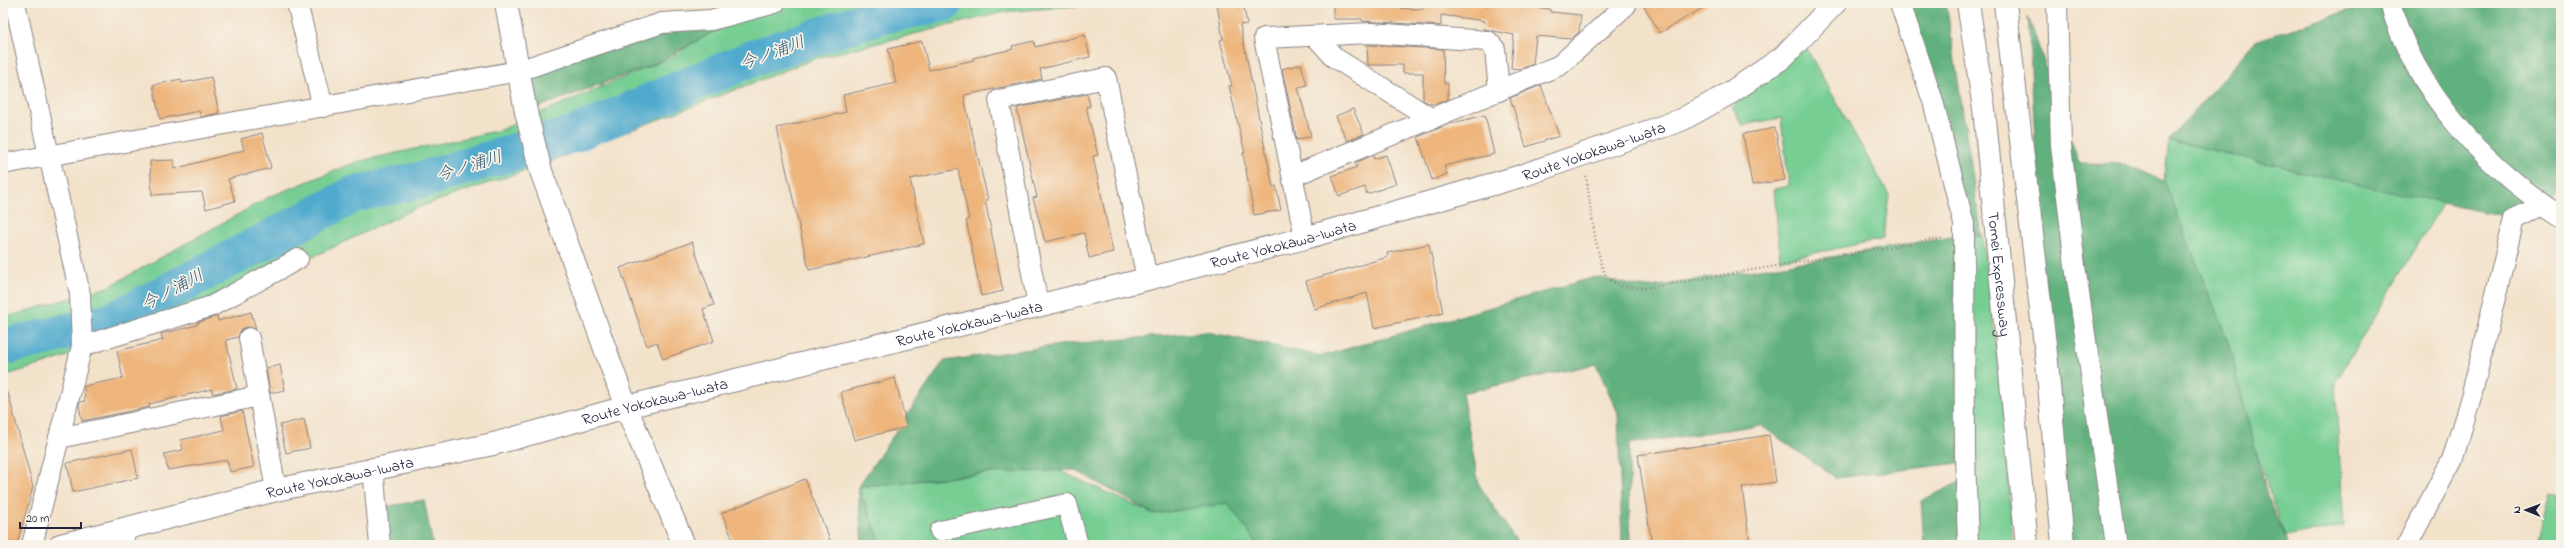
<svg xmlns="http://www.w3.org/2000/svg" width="2564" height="548" font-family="'Indie Flower','Klee One',sans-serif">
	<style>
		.green { fill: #76ce93; stroke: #4c7867 }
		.forest { fill: #60b17d; stroke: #416a5c }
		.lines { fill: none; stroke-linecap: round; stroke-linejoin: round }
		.river { stroke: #50aacd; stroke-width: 37 }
		.building { fill: #eeb57b }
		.lane-casing { stroke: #8a8282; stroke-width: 12 }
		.street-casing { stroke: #8a8282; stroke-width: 22 }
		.secondary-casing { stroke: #8a8282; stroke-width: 24 }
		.highway-casing { stroke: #8a8282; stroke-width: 24 }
		.path { stroke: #8a8282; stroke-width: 2.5; stroke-dasharray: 1 3; stroke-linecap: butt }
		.lane { stroke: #fff; stroke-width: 10 }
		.street { stroke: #fff; stroke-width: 20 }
		.secondary { stroke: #fff; stroke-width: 22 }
		.highway { stroke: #fff; stroke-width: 22 }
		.labels { text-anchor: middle; stroke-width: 3.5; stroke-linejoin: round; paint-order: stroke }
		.street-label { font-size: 16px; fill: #22223b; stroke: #f7f3e8 }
		.water-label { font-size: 17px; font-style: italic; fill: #345875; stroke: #f7f3e8 }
	</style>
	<rect width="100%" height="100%" fill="#f7f3e8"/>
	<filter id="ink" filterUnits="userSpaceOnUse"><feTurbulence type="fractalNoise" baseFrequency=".025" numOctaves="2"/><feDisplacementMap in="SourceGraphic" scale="8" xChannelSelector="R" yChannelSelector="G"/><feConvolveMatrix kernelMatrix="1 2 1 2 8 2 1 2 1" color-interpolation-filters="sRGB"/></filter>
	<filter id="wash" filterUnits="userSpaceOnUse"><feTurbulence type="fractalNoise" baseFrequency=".012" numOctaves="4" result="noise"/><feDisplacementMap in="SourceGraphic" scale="16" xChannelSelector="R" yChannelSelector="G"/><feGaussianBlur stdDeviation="0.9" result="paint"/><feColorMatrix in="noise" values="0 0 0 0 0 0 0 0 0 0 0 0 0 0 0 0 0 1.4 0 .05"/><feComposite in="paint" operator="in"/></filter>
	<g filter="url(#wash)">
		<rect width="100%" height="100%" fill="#f3e2ca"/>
		<g class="green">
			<polygon points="778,3 1111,3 1004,12 817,58 549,162 414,209 205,308 47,363 3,376 3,318 108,287 269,197 356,162 500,130 674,56 736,13"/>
			<polygon points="1801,39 1889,195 1883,239 1780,260 1774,189 1789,186 1781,118 1742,125 1732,107"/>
			<polygon points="2169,140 2444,201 2335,383 2344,526 2285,537 2164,181"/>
			<polygon points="1964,235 1982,236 2001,381 2013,545 1970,545"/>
			<polygon points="1058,470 1154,514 1227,503 1255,540 1254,545 882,545 858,487 1001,472"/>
			<polygon points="2551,494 2561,496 2561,545 2537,545"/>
		</g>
		<g class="forest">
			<polygon points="1906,3 1946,3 1982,236 1964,235 1959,463 1836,478 1760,425 1629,444 1630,545 1622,545 1618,413 1596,364 1462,393 1479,485 1519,545 1254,545 1255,540 1227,503 1154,514 1075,470 987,473 858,487 882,545 862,545 858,487 944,361 1067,344 1207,332 1322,356 1595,277 1646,288 1963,235"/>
			<polygon points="2371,3 2561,3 2561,192 2543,205 2503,216 2376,189 2169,140 2255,41"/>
			<polygon points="2028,16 2079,163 2125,164 2164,181 2229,345 2267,495 2288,545 2058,545"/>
			<polygon points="711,20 719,29 652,65 526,112 518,71"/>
			<polygon points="1966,479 1968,545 1924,545 1921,501"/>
			<polygon points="424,500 433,545 376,545 377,508"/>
		</g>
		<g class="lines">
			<polyline class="river" points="3,347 110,322 355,194 421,180 574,134 753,58 878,16 945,3"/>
		</g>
		<g id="blocks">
			<g class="building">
				<polygon points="1227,3 1243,3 1247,24 1240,25 1273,187 1276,186 1281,210 1254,215 1243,153 1245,153 1229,86 1232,86 1220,40 1223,39 1217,5"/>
				<polygon points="1333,3 1384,3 1384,8 1423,9 1424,3 1467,3 1488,6 1489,3 1511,3 1511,5 1550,9 1550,12 1581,15 1579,32 1571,39 1536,36 1533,64 1521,69 1511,68 1514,35 1484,29 1485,21 1441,15 1441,26 1362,21 1362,19 1333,19"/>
				<polygon points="1642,3 1711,3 1660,33"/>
				<polygon points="1085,35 1090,57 1040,69 1042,79 965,95 964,98 988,200 985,200 1003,291 981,296 966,220 969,219 958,169 910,179 924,244 809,270 777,128 846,112 843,95 896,83 888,49 922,41 929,70 974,60 973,58 1013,49 1012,46 1034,41 1035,47"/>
				<polygon points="1367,45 1443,49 1444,83 1448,83 1448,99 1436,104 1430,104 1423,100 1423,73 1403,73 1403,65 1368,65"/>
				<polygon points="1301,64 1307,85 1298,88 1311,136 1297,140 1282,69"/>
				<polygon points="211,77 219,113 201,117 199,111 160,119 153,85 181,79 182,83"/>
				<polygon points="1541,85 1559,136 1526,147 1510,98"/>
				<polygon points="1087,94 1090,106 1086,107 1098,155 1093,156 1113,252 1089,258 1084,233 1045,242 1033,198 1037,197 1017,108"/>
				<polygon points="1353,109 1364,134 1347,141 1336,116"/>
				<polygon points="1485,115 1494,154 1444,166 1447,174 1432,180 1418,137 1449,124"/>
				<polygon points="1775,128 1785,180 1752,185 1743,134"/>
				<polygon points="262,133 271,168 228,179 235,201 206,209 202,192 152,195 150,161 174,160 174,169 244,150 241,139"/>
				<polygon points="1373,155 1374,159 1386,155 1396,184 1367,194 1365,187 1339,196 1332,176 1357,167 1355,163"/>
				<polygon points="692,242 714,305 703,309 714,341 663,359 657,342 647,346 620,268"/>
				<polygon points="1429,244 1443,313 1374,328 1367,293 1314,309 1306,281 1388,257 1387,253"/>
				<polygon points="251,312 256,329 247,327 241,329 238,337 226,340 237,389 216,393 212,393 212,389 149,404 150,407 82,421 79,405 80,402 85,401 84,386 123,378 117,351 163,340 161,334 197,325 197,323 217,316 218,321"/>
				<polygon points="280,365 285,390 270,393 266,368"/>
				<polygon points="895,378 907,427 854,440 841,392"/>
				<polygon points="8,393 33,487 18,541 3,545 3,394"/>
				<polygon points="242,411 254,467 230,472 227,460 168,470 164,454 183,450 181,440 224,430 221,416"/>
				<polygon points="304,419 310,448 286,453 280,425"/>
				<polygon points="1769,435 1776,482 1742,487 1750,545 1652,545 1638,455"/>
				<polygon points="132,449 138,478 73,492 67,463"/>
				<polygon points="805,479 832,545 735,545 722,513"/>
			</g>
		</g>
	</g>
	<g filter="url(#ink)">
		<use href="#blocks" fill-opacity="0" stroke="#8a8282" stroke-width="1"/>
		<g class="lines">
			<g class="lane-casing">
				<polyline id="lane" points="128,545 131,527"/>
			</g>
			<g class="street-casing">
				<g id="street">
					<polyline points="15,3 80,294 82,346 32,545"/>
					<polyline points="297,3 323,107"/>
					<polyline points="1900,3 1933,101 1964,224 1965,454 1968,545"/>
					<polyline points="2057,3 2061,145 2075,266 2116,545"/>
					<path d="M 2390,3 C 2415,92 2485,167 2561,216"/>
					<polyline points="1315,36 1335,58 1432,119"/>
					<polyline points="3,164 518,71 662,23 711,20 775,3"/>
					<polyline points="1293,176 1560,65 1626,5"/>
					<polyline points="1305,238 1264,38 1371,33 1488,41 1495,49 1499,91"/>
					<polyline points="1038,305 999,100 1106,78 1147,279"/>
					<polyline points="249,338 276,490"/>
					<polyline points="82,346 212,306 298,259"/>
					<polyline points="59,438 259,396"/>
					<polyline points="373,468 380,545"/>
					<polyline points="940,531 1067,504 1078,545"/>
					<polyline points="2407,545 2453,458 2472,393 2514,219 2543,205"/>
				</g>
			</g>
			<g class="secondary-casing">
				<g id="secondary">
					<polyline points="506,3 526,112 541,171 626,407 684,545"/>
					<path id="s1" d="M 61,545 L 276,490 L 493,444 L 626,407 L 1147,279 L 1305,238 L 1521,176 L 1681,120 L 1730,93 L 1782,58 L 1835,3"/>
				</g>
			</g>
			<g class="highway-casing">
				<g id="highway">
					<path id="s2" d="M 1968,3 L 1984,109 L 2027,545"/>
					<polyline points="2005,3 2047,362 2063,545"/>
				</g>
			</g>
			<path class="path" d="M 1586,176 C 1589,195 1597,267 1608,278 C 1619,288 1633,287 1646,288 L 1943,238"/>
			<use href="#lane" class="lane"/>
			<use href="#street" class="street"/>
			<use href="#secondary" class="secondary"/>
			<use href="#highway" class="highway"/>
		</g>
	</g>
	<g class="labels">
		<g class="street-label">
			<text dy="6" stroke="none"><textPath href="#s1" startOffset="1583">Route Yokokawa-Iwata</textPath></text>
			<text dy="6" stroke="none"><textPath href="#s1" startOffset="1259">Route Yokokawa-Iwata</textPath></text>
			<text dy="6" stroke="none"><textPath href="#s2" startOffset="273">Tomei Expressway</textPath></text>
			<text dy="6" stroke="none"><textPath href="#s1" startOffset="935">Route Yokokawa-Iwata</textPath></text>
			<text dy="6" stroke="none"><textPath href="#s1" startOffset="611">Route Yokokawa-Iwata</textPath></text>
			<text dy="6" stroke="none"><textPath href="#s1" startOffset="287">Route Yokokawa-Iwata</textPath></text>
		</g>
		<g class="water-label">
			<text transform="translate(772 52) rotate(-20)" y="6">今ノ浦川</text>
			<text transform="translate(469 165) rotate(-17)" y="6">今ノ浦川</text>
			<text transform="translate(172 289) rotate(-28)" y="6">今ノ浦川</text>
		</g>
	</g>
	<rect width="2564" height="548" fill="none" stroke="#f7f3e8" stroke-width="16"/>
	<g transform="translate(2526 510) rotate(271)" stroke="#f7f3e8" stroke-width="3" paint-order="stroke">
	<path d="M0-3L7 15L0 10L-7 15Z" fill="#22223b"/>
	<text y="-6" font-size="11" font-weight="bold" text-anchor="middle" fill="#22223b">N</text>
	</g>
	<path d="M20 522v6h61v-6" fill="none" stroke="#22223b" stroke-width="2"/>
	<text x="26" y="522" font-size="12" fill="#22223b" stroke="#f7f3e8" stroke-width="3" paint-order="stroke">20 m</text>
</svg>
